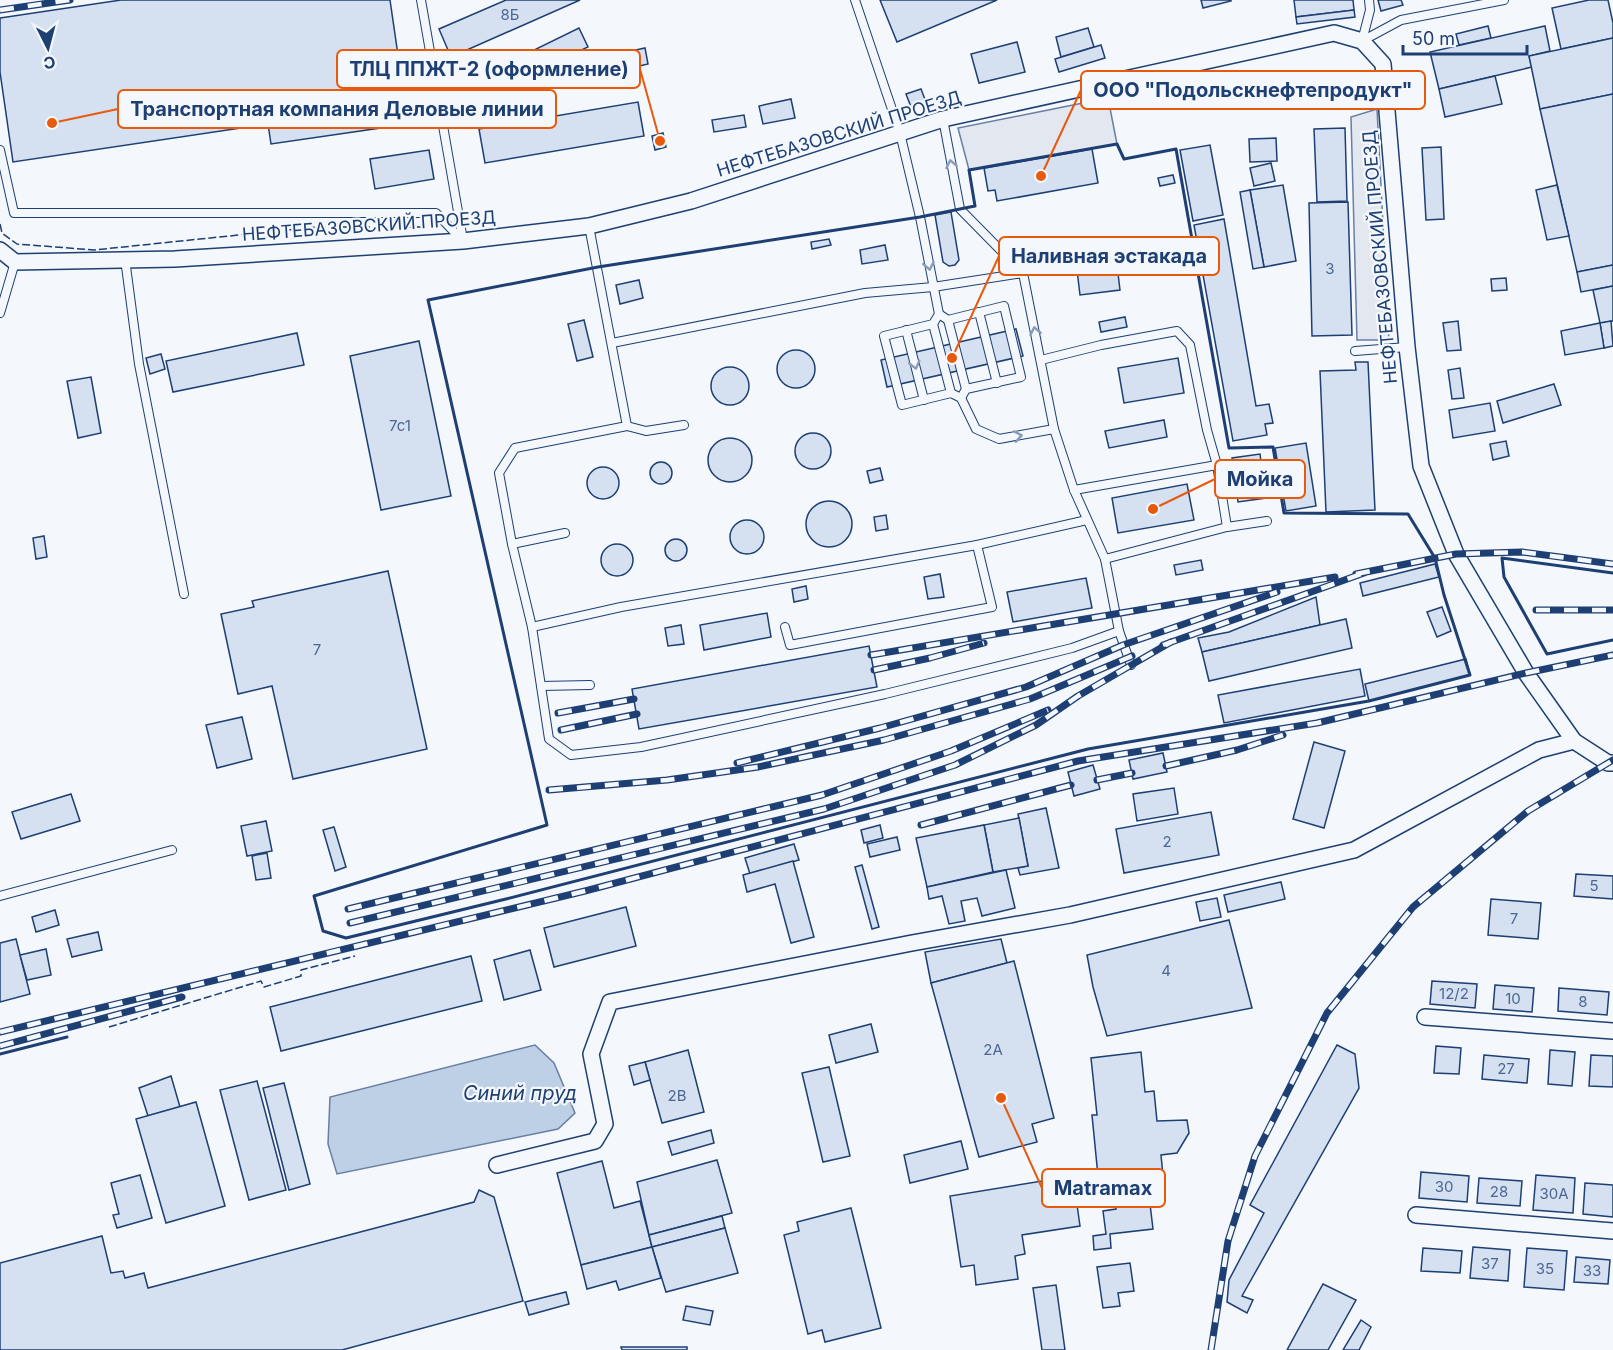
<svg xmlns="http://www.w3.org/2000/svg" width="1613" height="1350" font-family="Inter,sans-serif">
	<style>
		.parking { fill: #e3e8f0; stroke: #687fa3; stroke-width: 1.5 }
		.water { fill: #bed0e5; stroke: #687fa3; stroke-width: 1.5 }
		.building { fill: #d5e0f0; stroke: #1d3f73; stroke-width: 1.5 }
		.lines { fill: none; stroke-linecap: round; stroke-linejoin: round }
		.service-casing { stroke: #1d3f73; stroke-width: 10 }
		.minor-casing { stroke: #1d3f73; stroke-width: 18 }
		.service { stroke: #f4f7fb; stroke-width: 8 }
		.minor { stroke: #f4f7fb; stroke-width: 15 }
		.rail-casing { stroke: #1d3f73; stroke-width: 7 }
		.rail { stroke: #f4f7fb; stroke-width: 4.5; stroke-dasharray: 14; stroke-linecap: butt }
		.fence { stroke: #1d3f73; stroke-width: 1.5; stroke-dasharray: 8 3; stroke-linecap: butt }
		.wall { stroke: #1d3f73; stroke-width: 3 }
		.oneway { stroke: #889bb7 }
		.labels { text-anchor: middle; stroke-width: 4.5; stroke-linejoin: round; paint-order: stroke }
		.number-label { font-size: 15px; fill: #4b6792 }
		.street-label { font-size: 18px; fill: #1d3f73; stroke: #f4f7fb }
		.water-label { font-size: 20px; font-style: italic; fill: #1d3f73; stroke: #f4f7fb }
		.leader { fill: none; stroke: #e8590c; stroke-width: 2 }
		.callout-dot { fill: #e8590c; stroke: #f4f7fb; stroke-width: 2 }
		.callout { fill: #f4f7fb; stroke: #e8590c; stroke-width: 2 }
		.callout-label { font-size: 20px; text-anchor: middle; font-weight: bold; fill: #1d3f73 }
	</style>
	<rect width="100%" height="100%" fill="#f4f7fb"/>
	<g class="parking">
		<polygon points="1108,98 1117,144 969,170 958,128"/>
		<polygon points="1377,109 1389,340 1357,340 1351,117"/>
	</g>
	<polygon class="water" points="535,1045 554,1063 575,1113 558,1129 337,1174 328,1144 330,1097"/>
	<g class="building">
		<polygon points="121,0 390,0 408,124 271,144 268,124 13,162 0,72 0,18"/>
		<polygon points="506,0 580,0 451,57 439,29"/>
		<polygon points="880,0 997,0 897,42"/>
		<polygon points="1201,0 1231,0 1231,1 1203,8"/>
		<polygon points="1294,0 1353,0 1354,10 1296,17"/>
		<polygon points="1378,0 1401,0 1403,5 1381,11"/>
		<polygon points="1589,0 1608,0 1613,23 1613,38 1561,49 1552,8"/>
		<polygon points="1354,10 1355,17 1297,24 1296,17"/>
		<polygon points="1488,26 1491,38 1459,45 1456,34"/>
		<polygon points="1545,26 1550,51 1529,56 1532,67 1439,89 1430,52"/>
		<polygon points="579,28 588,47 543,68 534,50"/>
		<polygon points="1088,28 1094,47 1061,57 1056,37"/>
		<polygon points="1613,38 1613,94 1540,109 1529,56"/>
		<polygon points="1017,42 1025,72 979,83 971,54"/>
		<polygon points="1101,45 1105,58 1059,72 1055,59"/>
		<polygon points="645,48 648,64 635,67 631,51"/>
		<polygon points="1495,76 1502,104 1445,117 1439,89"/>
		<polygon points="921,89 926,102 911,107 906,94"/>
		<polygon points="1613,94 1613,265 1577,272 1540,109"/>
		<polygon points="791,99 795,118 763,124 759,106"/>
		<polygon points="638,102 644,136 485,163 479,129"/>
		<polygon points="744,115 746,127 714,132 712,120"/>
		<polygon points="1345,128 1347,201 1317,202 1314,129"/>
		<polygon points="663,133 666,147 655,150 652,136"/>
		<polygon points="1276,138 1277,161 1250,162 1249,139"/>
		<polygon points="1210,145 1223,215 1193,221 1180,150"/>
		<polygon points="1441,147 1444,219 1426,220 1422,148"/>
		<polygon points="1092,149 1098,183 997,201 995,190 988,191 984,168"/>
		<polygon points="429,150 434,179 375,189 370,159"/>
		<polygon points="1271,163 1275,181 1254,186 1250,168"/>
		<polygon points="1173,175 1175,183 1160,186 1158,178"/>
		<polygon points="1283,185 1296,261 1264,267 1250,190"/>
		<polygon points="1557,185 1569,236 1547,240 1536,190"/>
		<polygon points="1250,190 1264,267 1253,269 1240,192"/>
		<polygon points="1348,202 1352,335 1312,336 1309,203"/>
		<polygon points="951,212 959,260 955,265 949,266 943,262 935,215"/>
		<polygon points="1224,219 1256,406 1269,404 1273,423 1265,424 1267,435 1233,441 1194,225"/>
		<polygon points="829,239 831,245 812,249 811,242"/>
		<polygon points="885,245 888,260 862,264 860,250"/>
		<polygon points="1117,265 1120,290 1080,295 1077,270"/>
		<polygon points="1613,265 1613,286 1581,292 1577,272"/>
		<polygon points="1506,278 1507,290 1492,291 1491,279"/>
		<polygon points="639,280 643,298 620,304 616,285"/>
		<polygon points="1613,286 1613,321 1600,323 1593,290"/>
		<polygon points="1125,317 1127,327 1101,332 1099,322"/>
		<polygon points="584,320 593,357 577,361 568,324"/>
		<polygon points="1458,321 1461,350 1447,351 1443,323"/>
		<polygon points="1611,321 1613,346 1604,348 1600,323"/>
		<polygon points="1600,323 1604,348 1565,355 1561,331"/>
		<polygon points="1016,329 1023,356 887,387 881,360"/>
		<polygon points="297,333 304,365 173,392 166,361"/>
		<polygon points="419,341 451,496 381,510 350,356"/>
		<circle cx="796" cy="369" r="19"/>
		<polygon points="161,354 165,369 150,374 146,358"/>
		<polygon points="1178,358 1184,393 1124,403 1118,368"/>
		<polygon points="1355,362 1368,362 1375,510 1326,512 1320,371 1356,370"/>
		<circle cx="730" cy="386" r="19"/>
		<polygon points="1460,368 1464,398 1452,399 1448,370"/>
		<polygon points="91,377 101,433 78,438 67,381"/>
		<polygon points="1554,384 1561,405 1503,423 1497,401"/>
		<polygon points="1490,403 1495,431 1453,438 1449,410"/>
		<polygon points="1164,420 1167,437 1109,448 1105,431"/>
		<circle cx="813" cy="451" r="18"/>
		<circle cx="730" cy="460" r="22"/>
		<polygon points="1506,441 1509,456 1493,460 1490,444"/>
		<polygon points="1306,443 1316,506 1286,511 1275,448"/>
		<polygon points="1260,454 1266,498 1238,502 1232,458"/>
		<circle cx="661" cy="473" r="11"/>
		<circle cx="603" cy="483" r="16"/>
		<polygon points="880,468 883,480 870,483 867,471"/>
		<polygon points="1187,484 1194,520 1118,533 1112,498"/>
		<circle cx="829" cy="524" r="23"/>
		<polygon points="886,515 888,529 876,531 874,517"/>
		<circle cx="747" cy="537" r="17"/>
		<polygon points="44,536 47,557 36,559 33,538"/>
		<circle cx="676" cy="550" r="11"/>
		<circle cx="617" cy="560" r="16"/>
		<polygon points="1201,560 1203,570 1176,575 1174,565"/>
		<polygon points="1435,564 1439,577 1363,596 1360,583"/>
		<polygon points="388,571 427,749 293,779 272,686 238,694 221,614 254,607 252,601"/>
		<polygon points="940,574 944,597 928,599 924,577"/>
		<polygon points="1086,578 1092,608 1013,622 1007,592"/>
		<polygon points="806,586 808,599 794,602 792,589"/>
		<polygon points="1316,597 1320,625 1202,652 1198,638 1229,632"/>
		<polygon points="1442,607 1451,631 1437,637 1427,612"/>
		<polygon points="767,613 771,637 704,650 700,625"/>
		<polygon points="1346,619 1352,648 1209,681 1202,652"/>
		<polygon points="681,625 684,644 668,646 665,628"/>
		<polygon points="869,646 877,687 639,729 632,689"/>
		<polygon points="1466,659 1470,675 1369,701 1365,684"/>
		<polygon points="1360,669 1365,696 1224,723 1218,695"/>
		<polygon points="242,717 252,759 217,768 206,725"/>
		<polygon points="1314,742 1345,751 1324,828 1293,819"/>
		<polygon points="1163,753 1167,772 1133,779 1129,760"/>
		<polygon points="1093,765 1100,789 1074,796 1068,772"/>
		<polygon points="1174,788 1178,814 1137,821 1133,794"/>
		<polygon points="71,794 80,821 21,839 12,812"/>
		<polygon points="1046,808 1059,868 1020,875 1018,868 1028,866 1018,814"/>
		<polygon points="1211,812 1219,855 1124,873 1116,829"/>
		<polygon points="1019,818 1028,866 993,872 984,825"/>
		<polygon points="266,821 272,851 247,856 241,826"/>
		<polygon points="880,825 883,838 864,843 861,830"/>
		<polygon points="984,825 993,872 927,887 916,838"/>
		<polygon points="334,827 346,867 335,871 323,830"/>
		<polygon points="897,837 900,850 870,857 867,844"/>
		<polygon points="794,844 799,860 750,874 745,858"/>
		<polygon points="267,853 271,878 256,880 252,856"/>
		<polygon points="793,861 814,937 791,943 775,884 747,892 743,875"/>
		<polygon points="862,865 879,927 872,929 855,867"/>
		<polygon points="1006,870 1015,908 982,916 977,898 961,901 965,921 949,924 942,896 929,899 927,887"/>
		<polygon points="1576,874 1613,876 1613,899 1574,896"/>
		<polygon points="1281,882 1285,899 1228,912 1224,895"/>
		<polygon points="1217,898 1221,917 1200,921 1196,902"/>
		<polygon points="1491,899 1541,903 1538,939 1488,935"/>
		<polygon points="626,907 636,946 554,967 544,928"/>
		<polygon points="55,910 59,925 36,932 32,917"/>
		<polygon points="1229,920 1252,1008 1107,1036 1093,987 1087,955"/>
		<polygon points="98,932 102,950 72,957 67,939"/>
		<polygon points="16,939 30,994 0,1002 0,943"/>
		<polygon points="1001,939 1007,963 931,983 925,952"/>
		<polygon points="46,949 51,975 27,980 20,955"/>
		<polygon points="530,950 541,990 504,1000 494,960"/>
		<polygon points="471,956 482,1001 281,1051 270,1007"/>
		<polygon points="1014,961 1054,1118 1032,1124 1037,1142 979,1157 931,983"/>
		<polygon points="1432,981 1477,984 1475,1008 1430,1004"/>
		<polygon points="1495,985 1534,988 1532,1012 1493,1009"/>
		<polygon points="1559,988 1609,992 1607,1015 1558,1011"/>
		<polygon points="871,1024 878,1052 836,1063 829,1035"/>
		<polygon points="1337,1045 1355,1054 1359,1088 1242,1296 1253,1300 1247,1313 1227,1302 1229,1280 1264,1213 1250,1205"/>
		<polygon points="1436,1046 1461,1048 1459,1074 1434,1073"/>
		<polygon points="688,1050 704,1112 662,1123 645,1062"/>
		<polygon points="1550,1050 1575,1052 1572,1086 1548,1084"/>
		<polygon points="1141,1052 1145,1092 1154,1091 1157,1121 1187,1120 1189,1133 1177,1153 1161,1155 1164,1186 1148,1187 1153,1229 1110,1234 1111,1248 1094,1250 1093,1236 1106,1234 1103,1211 1116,1209 1113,1175 1098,1176 1092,1115 1097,1115 1091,1058"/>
		<polygon points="1484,1055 1529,1059 1527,1083 1482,1079"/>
		<polygon points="1591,1055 1613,1056 1613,1087 1589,1086"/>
		<polygon points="645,1062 650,1080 634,1085 629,1066"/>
		<polygon points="829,1067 850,1156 823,1162 802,1073"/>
		<polygon points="171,1076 180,1107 148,1116 139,1088"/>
		<polygon points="257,1081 286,1190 249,1200 220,1090"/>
		<polygon points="284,1083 310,1184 289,1190 263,1088"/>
		<polygon points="196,1102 225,1206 166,1223 136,1119"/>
		<polygon points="711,1130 714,1143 672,1155 668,1142"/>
		<polygon points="961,1141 968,1169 910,1183 904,1155"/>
		<polygon points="717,1160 732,1213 649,1235 637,1182"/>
		<polygon points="602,1161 614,1208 640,1201 652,1247 581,1265 557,1173"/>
		<polygon points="1421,1172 1469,1176 1467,1202 1419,1198"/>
		<polygon points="140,1175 152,1218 117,1228 113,1215 119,1214 111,1183"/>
		<polygon points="1536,1175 1575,1178 1573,1213 1533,1210"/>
		<polygon points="1073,1176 1080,1226 1022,1235 1025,1254 1015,1256 1018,1279 976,1285 974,1265 961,1267 950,1196"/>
		<polygon points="1479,1178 1522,1181 1520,1206 1477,1203"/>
		<polygon points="1585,1183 1613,1185 1613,1217 1583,1214"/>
		<polygon points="479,1190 494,1197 523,1301 342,1350 0,1350 0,1263 102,1236 111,1273 123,1271 125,1278 144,1273 148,1288 474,1202"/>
		<polygon points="851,1208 881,1328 825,1342 822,1330 808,1334 784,1235 799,1231 797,1222"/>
		<polygon points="722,1216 725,1228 652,1247 649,1235"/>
		<polygon points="725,1228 738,1273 666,1292 652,1247"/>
		<polygon points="652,1247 661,1278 619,1290 616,1281 587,1289 581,1265"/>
		<polygon points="1473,1247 1510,1250 1508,1281 1470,1278"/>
		<polygon points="1423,1248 1462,1251 1460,1273 1421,1271"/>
		<polygon points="1527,1248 1567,1251 1564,1290 1524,1287"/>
		<polygon points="1576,1257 1610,1260 1608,1284 1574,1282"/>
		<polygon points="1130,1263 1134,1291 1118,1293 1120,1306 1103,1308 1097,1267"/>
		<polygon points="1323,1284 1356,1300 1328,1350 1287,1350"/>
		<polygon points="1056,1285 1065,1350 1042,1350 1033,1288"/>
		<polygon points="566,1292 569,1304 529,1315 525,1302"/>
		<polygon points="686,1306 713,1311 710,1325 683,1320"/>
		<polygon points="1361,1320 1371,1327 1359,1350 1343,1350"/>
		<polygon points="621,1347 687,1347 687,1350 622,1350"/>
	</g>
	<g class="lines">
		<g class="service-casing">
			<g id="service">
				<polyline points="421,0 463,240"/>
				<polyline points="855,0 900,133 920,217 939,314 933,324 884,336 902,405 951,393 961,398 976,429 999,439 1054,429"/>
				<polyline points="1362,41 1401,20 1504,0"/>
				<polyline points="1362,41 1370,10 1369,0"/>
				<polyline points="943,119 960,209 1023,273 1054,429 1074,490 1105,559 1227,527 1267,521"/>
				<polyline points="0,150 14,213 436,213 462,240"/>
				<polyline points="589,226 627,426 515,448 499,473 512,544 532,627 549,739 571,755 641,747 885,694 1072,648 1119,631 1105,559"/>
				<polyline points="125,259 139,364 184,594"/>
				<polyline points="979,312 997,383"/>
				<polyline points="0,313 15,262"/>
				<polyline points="939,314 948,320 1004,306 1021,377 966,389 961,398"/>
				<polyline points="948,320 966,389"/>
				<polyline points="933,324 951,393"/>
				<polyline points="906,330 924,400"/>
				<polyline points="612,343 865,293 933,287 1023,273"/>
				<polyline points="1355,351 1407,347"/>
				<polyline points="1041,360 1101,345 1177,331 1190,345 1207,430 1217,465 1227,527"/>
				<polyline points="627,426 646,431 684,425"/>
				<polyline points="1074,490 1217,465"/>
				<polyline points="512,544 565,533"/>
				<polyline points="532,627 621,607 977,545"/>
				<polyline points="785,627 790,645 992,607 977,545 1087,520"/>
				<polyline points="1119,631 1131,665"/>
				<polyline points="541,686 590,685"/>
				<polyline points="0,896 172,850"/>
			</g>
		</g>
		<g class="minor-casing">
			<g id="minor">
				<polyline points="0,250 15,262 175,259 463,241 589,226 691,201 943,119 1334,33 1362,41 1383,64 1407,347 1421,466 1456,554 1526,673 1574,741 1608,763 1613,763"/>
				<polyline points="1425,1017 1613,1031"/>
				<polyline points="497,1165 595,1141 605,1124 591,1054 610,1002 912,943 1070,915 1354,850 1539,750 1574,741"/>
				<polyline points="1416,1215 1613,1231"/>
			</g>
		</g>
		<use href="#service" class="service"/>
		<use href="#minor" class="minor"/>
		<g class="rail-casing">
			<g id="rail">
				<polyline points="0,10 70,0"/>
				<polyline points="1356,574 1456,554 1522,552 1613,564"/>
				<polyline points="1536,610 1613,610"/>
				<polyline points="1163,645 1364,573"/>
				<polyline points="871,655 1335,577"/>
				<polyline points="874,670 930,658 984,643"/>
				<polyline points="558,713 634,699"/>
				<polyline points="561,730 637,714"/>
				<polyline points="737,763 880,728 1026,687 1123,645 1277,592"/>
				<polyline points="1166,766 1237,750 1283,735"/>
				<polyline points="1097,780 1132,773"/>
				<polyline points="549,790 667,780 758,767 884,740 1030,699 1132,656"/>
				<polyline points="921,825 1071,785"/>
				<polyline points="348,909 822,795 951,751 1048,710"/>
				<polyline points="350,923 824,809 955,765 1036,725 1078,696 1171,642"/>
				<polyline points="0,1032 585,891 1078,761 1317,723 1526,673 1613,655"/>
				<polyline points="0,1046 182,997"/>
				<polyline points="1211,1350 1228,1241 1255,1156 1327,1013 1413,907 1528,811 1613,760"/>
			</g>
		</g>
		<use href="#rail" class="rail"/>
		<g class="fence">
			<polyline points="0,224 2,233 17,244 94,250 316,227 421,227"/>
			<polyline points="109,1027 261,981 264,987 301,976 301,970 355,956"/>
		</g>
		<g class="wall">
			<polygon points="1117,144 1124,159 1176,149 1229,448 1273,447 1284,513 1408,514 1435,558 1444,595 1470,675 1369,701 1088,749 506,899 346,938 323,931 314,896 547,825 428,300 598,267 920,217 975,206 969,170"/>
			<polyline points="1613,573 1502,558 1504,577 1547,654 1613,640"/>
			<polyline points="0,1054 67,1037"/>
		</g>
	</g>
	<defs><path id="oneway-chevron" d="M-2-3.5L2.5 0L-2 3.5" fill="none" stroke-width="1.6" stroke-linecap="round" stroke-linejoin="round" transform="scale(1.5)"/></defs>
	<g class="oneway">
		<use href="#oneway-chevron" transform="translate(951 164) rotate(-101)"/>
		<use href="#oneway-chevron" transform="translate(929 266) rotate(79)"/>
		<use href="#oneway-chevron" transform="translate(1035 331) rotate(-101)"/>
		<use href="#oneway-chevron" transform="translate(915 365) rotate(76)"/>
		<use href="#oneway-chevron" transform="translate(1018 436) rotate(-10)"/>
	</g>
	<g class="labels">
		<g class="number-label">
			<text x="510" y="20">8Б</text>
			<text x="1330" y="274">3</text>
			<text x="400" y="431">7с1</text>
			<text x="317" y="655">7</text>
			<text x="1167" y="847">2</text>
			<text x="1594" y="891">5</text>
			<text x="1514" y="924">7</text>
			<text x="1166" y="976">4</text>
			<text x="1454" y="999">12/2</text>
			<text x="1513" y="1004">10</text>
			<text x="1583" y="1007">8</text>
			<text x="993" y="1055">2А</text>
			<text x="1506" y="1074">27</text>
			<text x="677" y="1101">2В</text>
			<text x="1444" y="1192">30</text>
			<text x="1499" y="1197">28</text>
			<text x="1554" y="1199">30А</text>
			<text x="1490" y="1269">37</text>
			<text x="1545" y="1274">35</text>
			<text x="1592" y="1276">33</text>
		</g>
		<g class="street-label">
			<text transform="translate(839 134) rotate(-17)" y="6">НЕФТЕБАЗОВСКИЙ ПРОЕЗД</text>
			<text transform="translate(369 226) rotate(-4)" y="6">НЕФТЕБАЗОВСКИЙ ПРОЕЗД</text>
			<text transform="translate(1380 257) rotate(-95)" y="6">НЕФТЕБАЗОВСКИЙ ПРОЕЗД</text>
		</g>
		<g class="water-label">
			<text x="520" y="1100">Синий пруд</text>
		</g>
	</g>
	<path class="leader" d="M660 141L640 69M1041 176L1081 90M52 123L118 109M952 358L999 256M1153 509L1215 479M1001 1098L1042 1188"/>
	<g class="callout-dot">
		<circle cx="660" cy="141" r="6"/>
		<circle cx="1041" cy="176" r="6"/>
		<circle cx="52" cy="123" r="6"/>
		<circle cx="952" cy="358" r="6"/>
		<circle cx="1153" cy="509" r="6"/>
		<circle cx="1001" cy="1098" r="6"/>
	</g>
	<g class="callout">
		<rect x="337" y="50" width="303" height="38" rx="6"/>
		<rect x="1081" y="71" width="344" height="38" rx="6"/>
		<rect x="118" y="90" width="438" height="38" rx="6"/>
		<rect x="999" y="237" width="220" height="38" rx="6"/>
		<rect x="1215" y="460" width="90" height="38" rx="6"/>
		<rect x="1042" y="1169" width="123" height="38" rx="6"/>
	</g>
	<g class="callout-label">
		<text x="489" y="76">ТЛЦ ППЖТ-2 (оформление)</text>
		<text x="1253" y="97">ООО "Подольскнефтепродукт"</text>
		<text x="337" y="116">Транспортная компания Деловые линии</text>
		<text x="1109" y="263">Наливная эстакада</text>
		<text x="1260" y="486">Мойка</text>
		<text x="1103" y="1195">Matramax</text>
	</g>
	<g transform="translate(48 48) rotate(174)" stroke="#f4f7fb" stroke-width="4.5" paint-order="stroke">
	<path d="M0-4.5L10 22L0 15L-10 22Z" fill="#1d3f73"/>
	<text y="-9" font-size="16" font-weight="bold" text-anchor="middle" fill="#1d3f73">С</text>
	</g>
	<path d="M1403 45v9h124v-9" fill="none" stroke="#1d3f73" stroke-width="3"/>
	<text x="1412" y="45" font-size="18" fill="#1d3f73" stroke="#f4f7fb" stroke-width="4.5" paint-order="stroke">50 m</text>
</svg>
